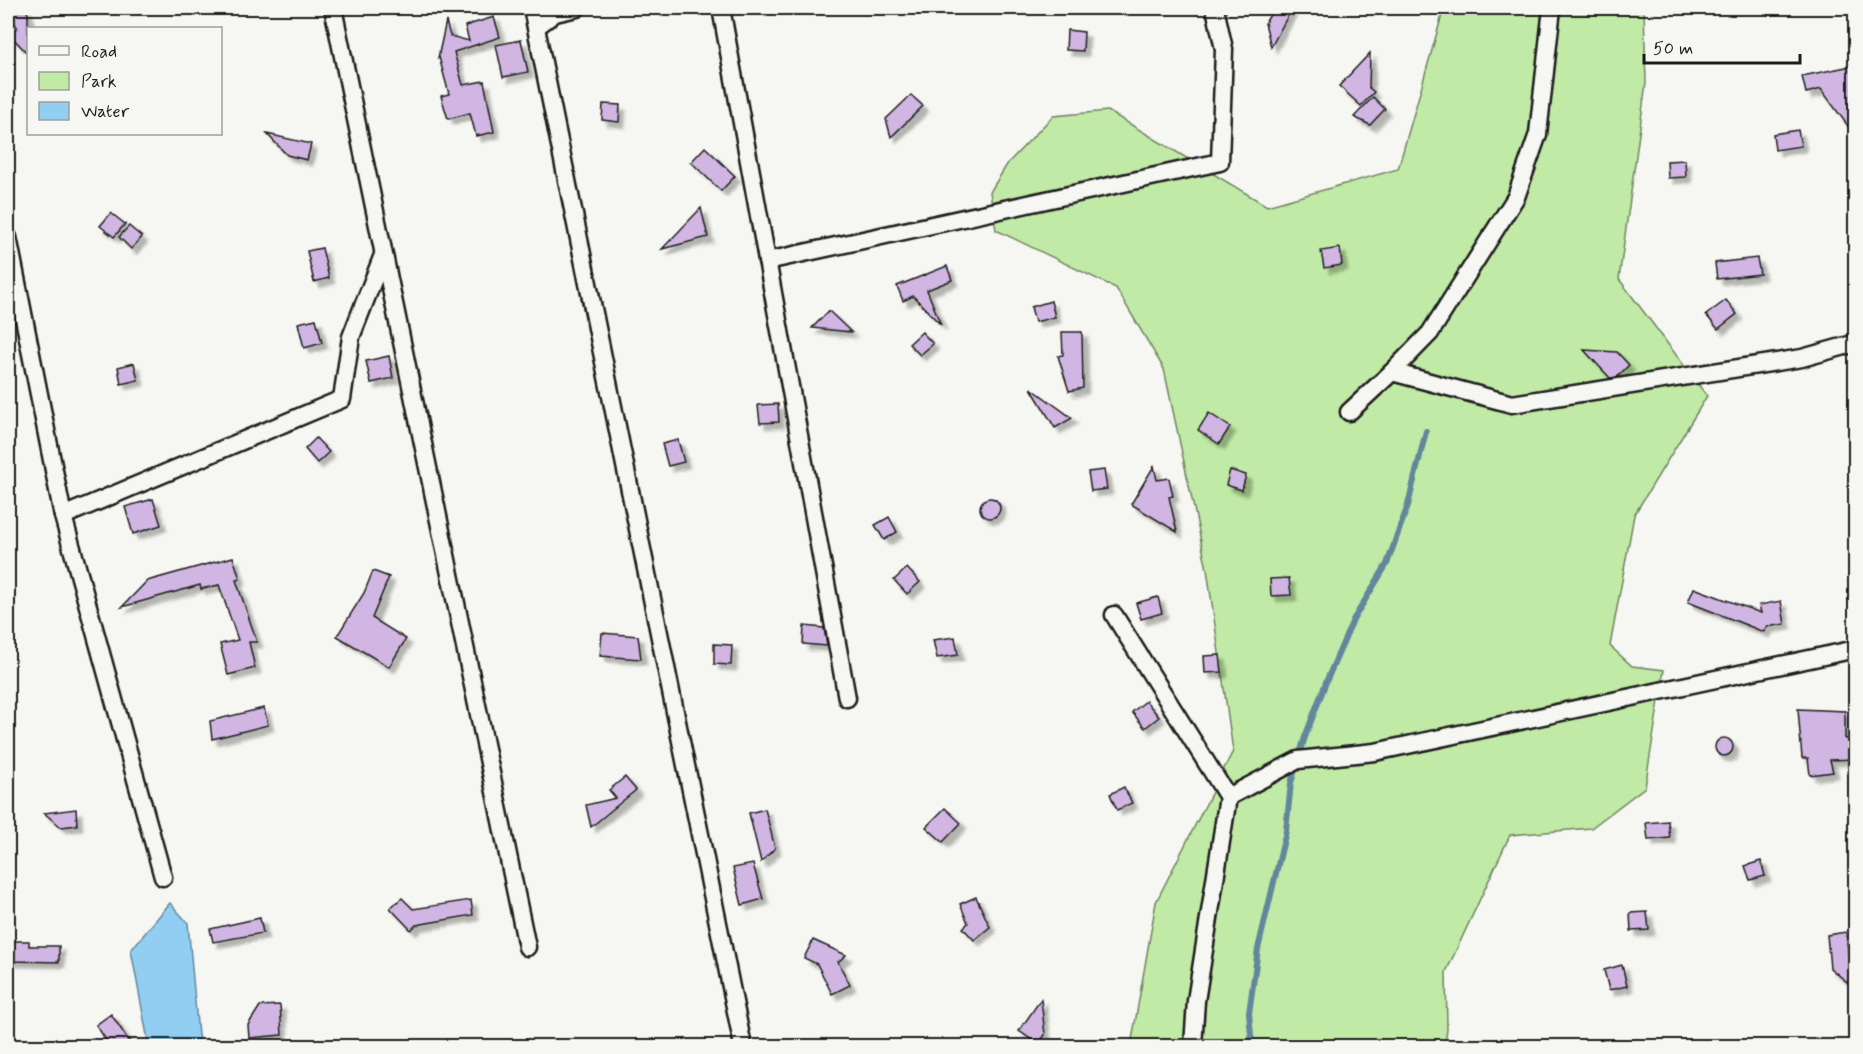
<svg xmlns="http://www.w3.org/2000/svg" width="1863" height="1054" font-family="Mynerve,sans-serif">
	<style>
		.green { fill: #c1eaa6; stroke: #6e8361; stroke-width: 1.5 }
		.water { fill: #91cef1; stroke: #62879c; stroke-width: 1.5 }
		.lines { fill: none; stroke-linecap: round; stroke-linejoin: round }
		.stream { stroke: #62879c; stroke-width: 6 }
		.building { fill: #d1b6e4; stroke: #1c1c1c; stroke-width: 1.5; filter: url(#shadow) }
		.street-casing { stroke: #1c1c1c; stroke-width: 21 }
		.street { stroke: #f6f6f2; stroke-width: 16 }
	</style>
	<defs>
		<filter id="shadow"><feDropShadow dx="5.5" dy="5.5" stdDeviation="1.5" flood-color="#0004"/></filter>
	</defs>
	<rect width="100%" height="100%" fill="#f6f6f2"/>
	<filter id="ink" filterUnits="userSpaceOnUse"><feTurbulence type="fractalNoise" baseFrequency=".0167" numOctaves="2"/><feDisplacementMap in="SourceGraphic" scale="12" xChannelSelector="R" yChannelSelector="G"/><feConvolveMatrix kernelMatrix="1 2 1 2 8 2 1 2 1" color-interpolation-filters="sRGB"/></filter>
	<g filter="url(#ink)">
		<polygon class="green" points="1444,8 1644,8 1646,83 1619,279 1707,396 1634,515 1610,646 1632,666 1664,670 1645,787 1591,828 1510,835 1446,972 1447,1028 1445,1046 1131,1046 1156,902 1233,751 1207,569 1164,369 1116,288 996,230 990,192 1008,163 1053,116 1108,111 1267,206 1398,169"/>
		<polygon class="water" points="170,903 188,923 198,1035 202,1046 149,1046 131,950"/>
		<g class="lines">
			<polyline class="stream" points="1252,1046 1249,1013 1258,949 1286,831 1291,783 1305,737 1326,682 1353,620 1387,564 1408,505 1426,431"/>
		</g>
		<g class="building">
			<polygon points="9,8 26,8 28,14 28,54 10,35 17,28"/>
			<polygon points="1274,8 1292,8 1271,47 1265,23"/>
			<polygon points="494,17 500,37 454,52 463,85 484,81 494,132 476,136 470,113 448,119 441,96 449,94 439,57 438,58 446,21 450,36 469,41 465,26"/>
			<polygon points="1067,30 1084,32 1083,51 1066,50"/>
			<polygon points="521,40 528,72 503,77 496,45"/>
			<polygon points="1370,53 1369,88 1374,92 1361,106 1339,86"/>
			<polygon points="1856,65 1856,137 1821,89 1806,93 1802,76"/>
			<polygon points="911,95 923,106 891,137 886,119"/>
			<polygon points="1373,97 1385,109 1370,125 1354,117"/>
			<polygon points="603,104 620,105 619,122 602,120"/>
			<polygon points="1798,130 1801,146 1775,150 1773,134"/>
			<polygon points="267,134 311,144 307,160 287,155"/>
			<polygon points="705,147 735,176 721,191 691,162"/>
			<polygon points="1685,160 1686,177 1668,178 1667,161"/>
			<polygon points="701,208 708,237 662,249"/>
			<polygon points="111,213 125,224 114,237 100,226"/>
			<polygon points="129,226 142,237 131,249 119,237"/>
			<polygon points="322,248 329,278 314,282 307,251"/>
			<polygon points="1340,248 1342,265 1324,268 1321,251"/>
			<polygon points="1757,258 1760,274 1717,279 1715,263"/>
			<polygon points="947,266 952,280 927,290 941,325 913,296 903,301 897,286"/>
			<polygon points="1726,300 1737,314 1718,329 1706,315"/>
			<polygon points="1051,301 1055,317 1035,322 1031,307"/>
			<polygon points="829,311 851,332 812,328"/>
			<polygon points="316,319 322,343 304,348 298,323"/>
			<polygon points="922,332 933,344 920,355 909,344"/>
			<polygon points="1062,332 1082,332 1083,388 1069,391 1058,356 1063,355"/>
			<polygon points="1584,350 1617,352 1629,365 1617,377 1610,378"/>
			<polygon points="389,356 393,378 371,383 366,361"/>
			<polygon points="134,363 138,380 121,384 118,367"/>
			<polygon points="1031,388 1072,418 1055,428"/>
			<polygon points="778,404 779,422 760,423 758,405"/>
			<polygon points="1209,413 1230,427 1219,444 1198,430"/>
			<polygon points="316,438 329,452 317,463 305,449"/>
			<polygon points="678,440 684,462 668,466 662,444"/>
			<polygon points="1154,466 1157,480 1169,478 1173,496 1169,497 1177,532 1131,504"/>
			<polygon points="1104,470 1107,489 1091,491 1088,472"/>
			<polygon points="1230,470 1246,475 1242,490 1226,485"/>
			<circle cx="990" cy="508" r="10"/>
			<polygon points="153,499 161,525 133,534 125,507"/>
			<polygon points="889,517 897,532 884,540 875,525"/>
			<polygon points="233,557 240,579 236,580 257,642 249,642 255,668 228,675 220,644 238,640 219,585 201,589 200,585 122,607 147,581"/>
			<polygon points="907,568 920,582 907,594 894,580"/>
			<polygon points="373,571 389,577 372,618 406,639 389,667 337,636 364,593"/>
			<polygon points="1289,578 1291,595 1271,596 1270,579"/>
			<polygon points="1694,588 1761,613 1759,605 1781,601 1785,624 1767,627 1764,632 1688,602"/>
			<polygon points="1158,597 1162,613 1141,619 1136,603"/>
			<polygon points="804,626 824,628 827,646 803,644"/>
			<polygon points="602,633 638,636 641,659 600,656"/>
			<polygon points="955,637 958,655 937,658 933,640"/>
			<polygon points="714,644 732,645 731,665 714,664"/>
			<polygon points="1220,655 1222,672 1205,673 1204,656"/>
			<polygon points="1146,701 1159,717 1145,728 1132,712"/>
			<polygon points="264,708 268,725 212,739 210,721"/>
			<polygon points="1798,709 1845,711 1845,739 1856,738 1856,759 1830,760 1833,772 1810,775 1808,758 1802,758"/>
			<circle cx="1724" cy="747" r="9"/>
			<polygon points="625,777 636,790 591,827 586,805 616,798 609,790"/>
			<polygon points="1124,787 1132,803 1117,810 1110,794"/>
			<polygon points="945,808 961,823 943,842 926,827"/>
			<polygon points="76,809 77,825 61,827 44,813"/>
			<polygon points="765,809 775,848 761,862 749,813"/>
			<polygon points="1668,821 1670,838 1648,840 1646,823"/>
			<polygon points="1761,861 1765,876 1750,880 1745,866"/>
			<polygon points="753,864 763,899 742,905 733,868"/>
			<polygon points="976,897 990,927 974,940 963,928 968,923 960,904"/>
			<polygon points="402,898 413,909 471,900 473,915 416,925 411,930 390,908"/>
			<polygon points="1647,912 1649,930 1631,931 1630,913"/>
			<polygon points="260,918 263,933 213,942 210,929"/>
			<polygon points="1846,932 1852,986 1830,968 1827,935"/>
			<polygon points="813,940 846,955 838,962 850,985 832,994 817,964 804,958"/>
			<polygon points="10,941 29,941 29,946 59,946 59,962 9,961"/>
			<polygon points="1622,965 1627,986 1609,990 1604,970"/>
			<polygon points="1041,999 1045,1035 1038,1044 1019,1031"/>
			<polygon points="280,1005 282,1035 249,1038 248,1025 260,1006"/>
			<polygon points="111,1014 133,1047 115,1047 106,1040 96,1025"/>
		</g>
		<g class="lines">
			<g class="street-casing">
				<g id="street">
					<polyline points="333,8 527,947"/>
					<polyline points="532,8 743,1046"/>
					<polyline points="721,8 847,698"/>
					<polyline points="536,27 555,13 577,8"/>
					<polyline points="8,237 63,516 163,877"/>
					<polyline points="767,261 1220,162 1224,49 1215,8"/>
					<polyline points="1392,372 1512,404 1802,358 1856,343"/>
					<polyline points="1349,412 1392,372 1430,333 1516,197 1538,134 1552,8"/>
					<polyline points="63,516 342,399 351,337 383,255"/>
					<polyline points="1114,615 1228,797 1196,1001 1193,1046"/>
					<polyline points="1228,797 1298,760 1375,752 1856,649"/>
				</g>
			</g>
			<use href="#street" class="street"/>
		</g>
	</g>
	<rect width="1863" height="1054" fill="none" stroke="#f6f6f2" stroke-width="30"/>
	<rect x="15" y="15" width="1833" height="1024" fill="none" stroke="#1c1c1c" stroke-width="2" filter="url(#ink)"/>
	<rect x="27" y="27" width="195" height="108" fill="#f6f6f2" stroke="#9f9f9c" stroke-width="1.5"/>
	<rect x="39" y="46" width="30" height="9" fill="#f6f6f2" stroke="#9f9f9c" stroke-width="1.5"/>
	<text x="81" y="57" font-size="18" fill="#1c1c1c">Road</text>
	<rect x="39" y="72" width="30" height="18" fill="#c1eaa6" stroke="#9f9f9c" stroke-width="1.5"/>
	<text x="81" y="87" font-size="18" fill="#1c1c1c">Park</text>
	<rect x="39" y="102" width="30" height="18" fill="#91cef1" stroke="#9f9f9c" stroke-width="1.5"/>
	<text x="81" y="117" font-size="18" fill="#1c1c1c">Water</text>
	<path d="M1644 54v9h156v-9" fill="none" stroke="#1c1c1c" stroke-width="3"/>
	<text x="1653" y="54" font-size="18" fill="#1c1c1c" stroke="#f6f6f2" stroke-width="4.5" paint-order="stroke">50 m</text>
</svg>
